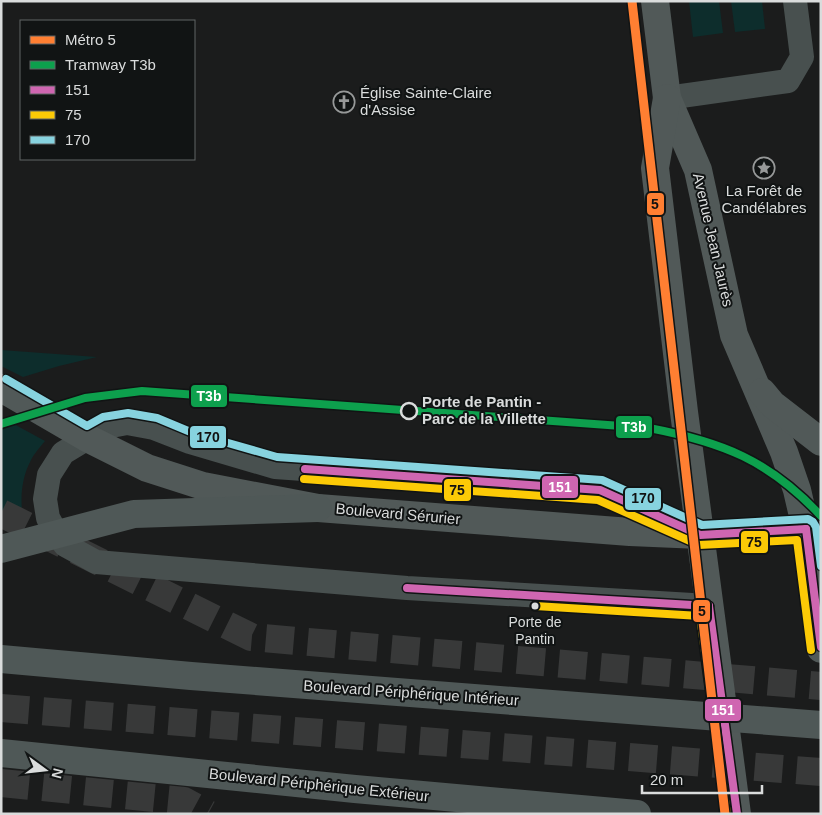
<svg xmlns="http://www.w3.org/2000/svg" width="822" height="815" font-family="Arial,sans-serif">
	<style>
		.green { fill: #0d2d2c }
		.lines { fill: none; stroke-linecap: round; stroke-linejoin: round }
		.primary-tunnel { stroke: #383939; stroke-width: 28; stroke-dasharray: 28 14; stroke-linecap: butt }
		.service { stroke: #48504f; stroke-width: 24 }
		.primary { stroke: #515958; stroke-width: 28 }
		.trunk { stroke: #4f5857; stroke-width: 28 }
		.trunk-bridge { stroke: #4f5857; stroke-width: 28 }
		.bus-1-casing { stroke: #111414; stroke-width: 11 }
		.bus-2-casing { stroke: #111414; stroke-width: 11 }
		.bus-3-casing { stroke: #111414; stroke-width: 11 }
		.bus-1 { stroke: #cf66b1; stroke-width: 8 }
		.bus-2 { stroke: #fcca06; stroke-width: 8 }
		.bus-3 { stroke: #87d3df; stroke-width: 8 }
		.tram-1-casing { stroke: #111414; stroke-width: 11 }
		.tram-1 { stroke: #0da04d; stroke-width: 8 }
		.metro-1-casing { stroke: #111414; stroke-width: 12 }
		.metro-1 { stroke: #ff7f32; stroke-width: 9 }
		.stop-dot { fill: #111414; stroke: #dadcdc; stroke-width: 2.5 }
		.bus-dot { fill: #dadcdc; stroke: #111414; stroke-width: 2 }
		.labels { text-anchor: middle; stroke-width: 4; stroke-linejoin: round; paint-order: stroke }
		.bus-label { font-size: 14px; fill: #dadcdc; stroke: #111414 }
		.poi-label { font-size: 15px; fill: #dadcdc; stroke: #111414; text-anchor: start }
		.street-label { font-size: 15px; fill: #dadcdc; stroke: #111414 }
		.stop-label { font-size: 15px; font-weight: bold; fill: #dadcdc; stroke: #111414; text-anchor: start }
		.line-badge { stroke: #111414; stroke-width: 2 }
		.badge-label { font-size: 14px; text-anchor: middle; font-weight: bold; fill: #fff }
		.pale-badge-label { font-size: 14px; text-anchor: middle; font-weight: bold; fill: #111 }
	</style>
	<rect width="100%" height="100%" fill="#1b1c1c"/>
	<g class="green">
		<polygon points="689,1 719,1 723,33 693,37"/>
		<polygon points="731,1 762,1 765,29 735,32"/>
		<polygon points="1,350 97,357 59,366 23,377 1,366"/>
		<path d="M 1,417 L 45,441 C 40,447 34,454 31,460 C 21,479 20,499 23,519 L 1,523 Z"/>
	</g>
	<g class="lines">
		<g class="primary-tunnel">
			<polyline points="1,513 251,637 821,686"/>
			<polyline points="1,708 821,772"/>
			<polyline points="1,783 184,801 208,814"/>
		</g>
		<g class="service">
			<polyline points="667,98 788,81 802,57 795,1"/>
			<polyline points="695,533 600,490 275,467 190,442 154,428 127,423 106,427 63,453 49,475 45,499 48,518 57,534 65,545 96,562 407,588 709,606"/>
		</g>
		<g class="primary">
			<polyline points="655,1 667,98 698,170 734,335 784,452 797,490 806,529 821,649"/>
			<polyline points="667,98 655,168 684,412 737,814"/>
			<polyline points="1,388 87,438 147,468 203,486 318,508 630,532 700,535 806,529 821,530"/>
			<polyline points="762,392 772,404 821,442"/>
		</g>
		<g class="trunk">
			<polyline points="1,549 134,514 318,508"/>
			<polyline points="1,753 355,789 637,814"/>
		</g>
		<polyline class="trunk-bridge" points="1,659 191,676 821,725"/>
		<g class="bus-1-casing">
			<g id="bus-1">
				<polyline points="305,469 600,490 700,535 806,529"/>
				<polyline points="806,529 821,647"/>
				<polyline points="407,588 709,606"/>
				<polyline points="709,606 737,814"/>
			</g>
		</g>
		<g class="bus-2-casing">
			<g id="bus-2">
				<polyline points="304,479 598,500 699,545 797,540 811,650"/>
				<polyline points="535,606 700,616 727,814"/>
			</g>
		</g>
		<g class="bus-3-casing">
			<polyline id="bus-3" points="6,379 87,426 103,417 128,413 157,418 193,433 277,457 602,480 702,525 808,519 813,522 816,527 821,566"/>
		</g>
		<use href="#bus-1" class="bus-1"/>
		<use href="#bus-2" class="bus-2"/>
		<use href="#bus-3" class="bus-3"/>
		<g class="tram-1-casing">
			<path id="tram-1" d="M 1,424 L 85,398 L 142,391 L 649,428 C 722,442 769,460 821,516"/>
		</g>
		<use href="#tram-1" class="tram-1"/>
		<g class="metro-1-casing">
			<polyline id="metro-1" points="632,1 725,814"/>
		</g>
		<use href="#metro-1" class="metro-1"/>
	</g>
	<defs>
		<g id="church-ring" transform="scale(1.125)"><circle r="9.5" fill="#111414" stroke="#979999" stroke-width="1.5"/><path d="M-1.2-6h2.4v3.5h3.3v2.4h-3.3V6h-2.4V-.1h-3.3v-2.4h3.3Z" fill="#979999"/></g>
		<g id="sight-ring" transform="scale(1.125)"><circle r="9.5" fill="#111414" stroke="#979999" stroke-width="1.5"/><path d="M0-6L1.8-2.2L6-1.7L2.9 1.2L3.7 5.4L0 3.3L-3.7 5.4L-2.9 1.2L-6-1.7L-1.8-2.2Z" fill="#979999"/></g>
	</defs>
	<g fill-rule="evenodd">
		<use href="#church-ring" x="344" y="102"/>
		<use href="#sight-ring" x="764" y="168"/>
	</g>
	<circle class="stop-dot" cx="409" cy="411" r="8"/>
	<circle class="bus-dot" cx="535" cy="606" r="4.5"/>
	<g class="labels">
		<g class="bus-label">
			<text x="535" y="627">Porte de<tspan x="535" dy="17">Pantin</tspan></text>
		</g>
		<g class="poi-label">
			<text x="360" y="98">Église Sainte-Claire<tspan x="360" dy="17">d'Assise</tspan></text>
			<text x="764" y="196" text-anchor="middle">La Forêt de<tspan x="764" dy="17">Candélabres</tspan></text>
		</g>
		<g class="street-label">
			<text transform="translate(713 240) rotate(77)" y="5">Avenue Jean Jaurès</text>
			<text transform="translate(398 514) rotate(5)" y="5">Boulevard Sérurier</text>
			<text transform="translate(411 693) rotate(4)" y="5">Boulevard Périphérique Intérieur</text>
			<text transform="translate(319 785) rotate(6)" y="5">Boulevard Périphérique Extérieur</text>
		</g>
		<g class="stop-label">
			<text x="422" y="407">Porte de Pantin -<tspan x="422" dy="17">Parc de la Villette</tspan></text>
		</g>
	</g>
	<g class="line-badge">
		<rect x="646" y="192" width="19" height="24" rx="5" fill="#ff7f32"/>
		<rect x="190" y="384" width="38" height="24" rx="5" fill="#0da04d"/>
		<rect x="615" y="415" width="38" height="24" rx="5" fill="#0da04d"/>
		<rect x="189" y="425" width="38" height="24" rx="5" fill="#87d3df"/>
		<rect x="541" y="475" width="38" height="24" rx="5" fill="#cf66b1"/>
		<rect x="443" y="478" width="29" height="24" rx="5" fill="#fcca06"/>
		<rect x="624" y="487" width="38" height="24" rx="5" fill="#87d3df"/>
		<rect x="740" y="530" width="29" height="24" rx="5" fill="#fcca06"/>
		<rect x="692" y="599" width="19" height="24" rx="5" fill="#ff7f32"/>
		<rect x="704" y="698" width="38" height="24" rx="5" fill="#cf66b1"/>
	</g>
	<g class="badge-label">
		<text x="209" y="401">T3b</text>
		<text x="634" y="432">T3b</text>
		<text x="560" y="492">151</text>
		<text x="723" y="715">151</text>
	</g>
	<g class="pale-badge-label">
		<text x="655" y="209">5</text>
		<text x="208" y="442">170</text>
		<text x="457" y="495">75</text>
		<text x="643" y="503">170</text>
		<text x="754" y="547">75</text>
		<text x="702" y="616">5</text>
	</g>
	<rect width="822" height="815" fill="none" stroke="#dadcdc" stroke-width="5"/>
	<rect x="20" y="20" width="175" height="140" fill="#111414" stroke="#616464"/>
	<rect x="30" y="36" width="25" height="8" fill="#ff7f32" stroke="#616464"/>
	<text x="65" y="45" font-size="15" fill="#dadcdc">Métro 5</text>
	<rect x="30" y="61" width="25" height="8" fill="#0da04d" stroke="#616464"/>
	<text x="65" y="70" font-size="15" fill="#dadcdc">Tramway T3b</text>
	<rect x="30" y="86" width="25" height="8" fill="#cf66b1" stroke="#616464"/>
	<text x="65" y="95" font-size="15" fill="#dadcdc">151</text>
	<rect x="30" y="111" width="25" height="8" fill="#fcca06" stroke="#616464"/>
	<text x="65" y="120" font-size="15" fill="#dadcdc">75</text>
	<rect x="30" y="136" width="25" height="8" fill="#87d3df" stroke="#616464"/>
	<text x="65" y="145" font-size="15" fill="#dadcdc">170</text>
	<g transform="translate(45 770) rotate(105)" stroke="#111414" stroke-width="4" paint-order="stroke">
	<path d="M0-4L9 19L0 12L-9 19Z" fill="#dadcdc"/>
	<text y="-8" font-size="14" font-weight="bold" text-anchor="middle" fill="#dadcdc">N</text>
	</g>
	<path d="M642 785v8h120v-8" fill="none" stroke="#dadcdc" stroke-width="2.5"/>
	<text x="650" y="785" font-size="15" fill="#dadcdc" stroke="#111414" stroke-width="4" paint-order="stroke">20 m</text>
</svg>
